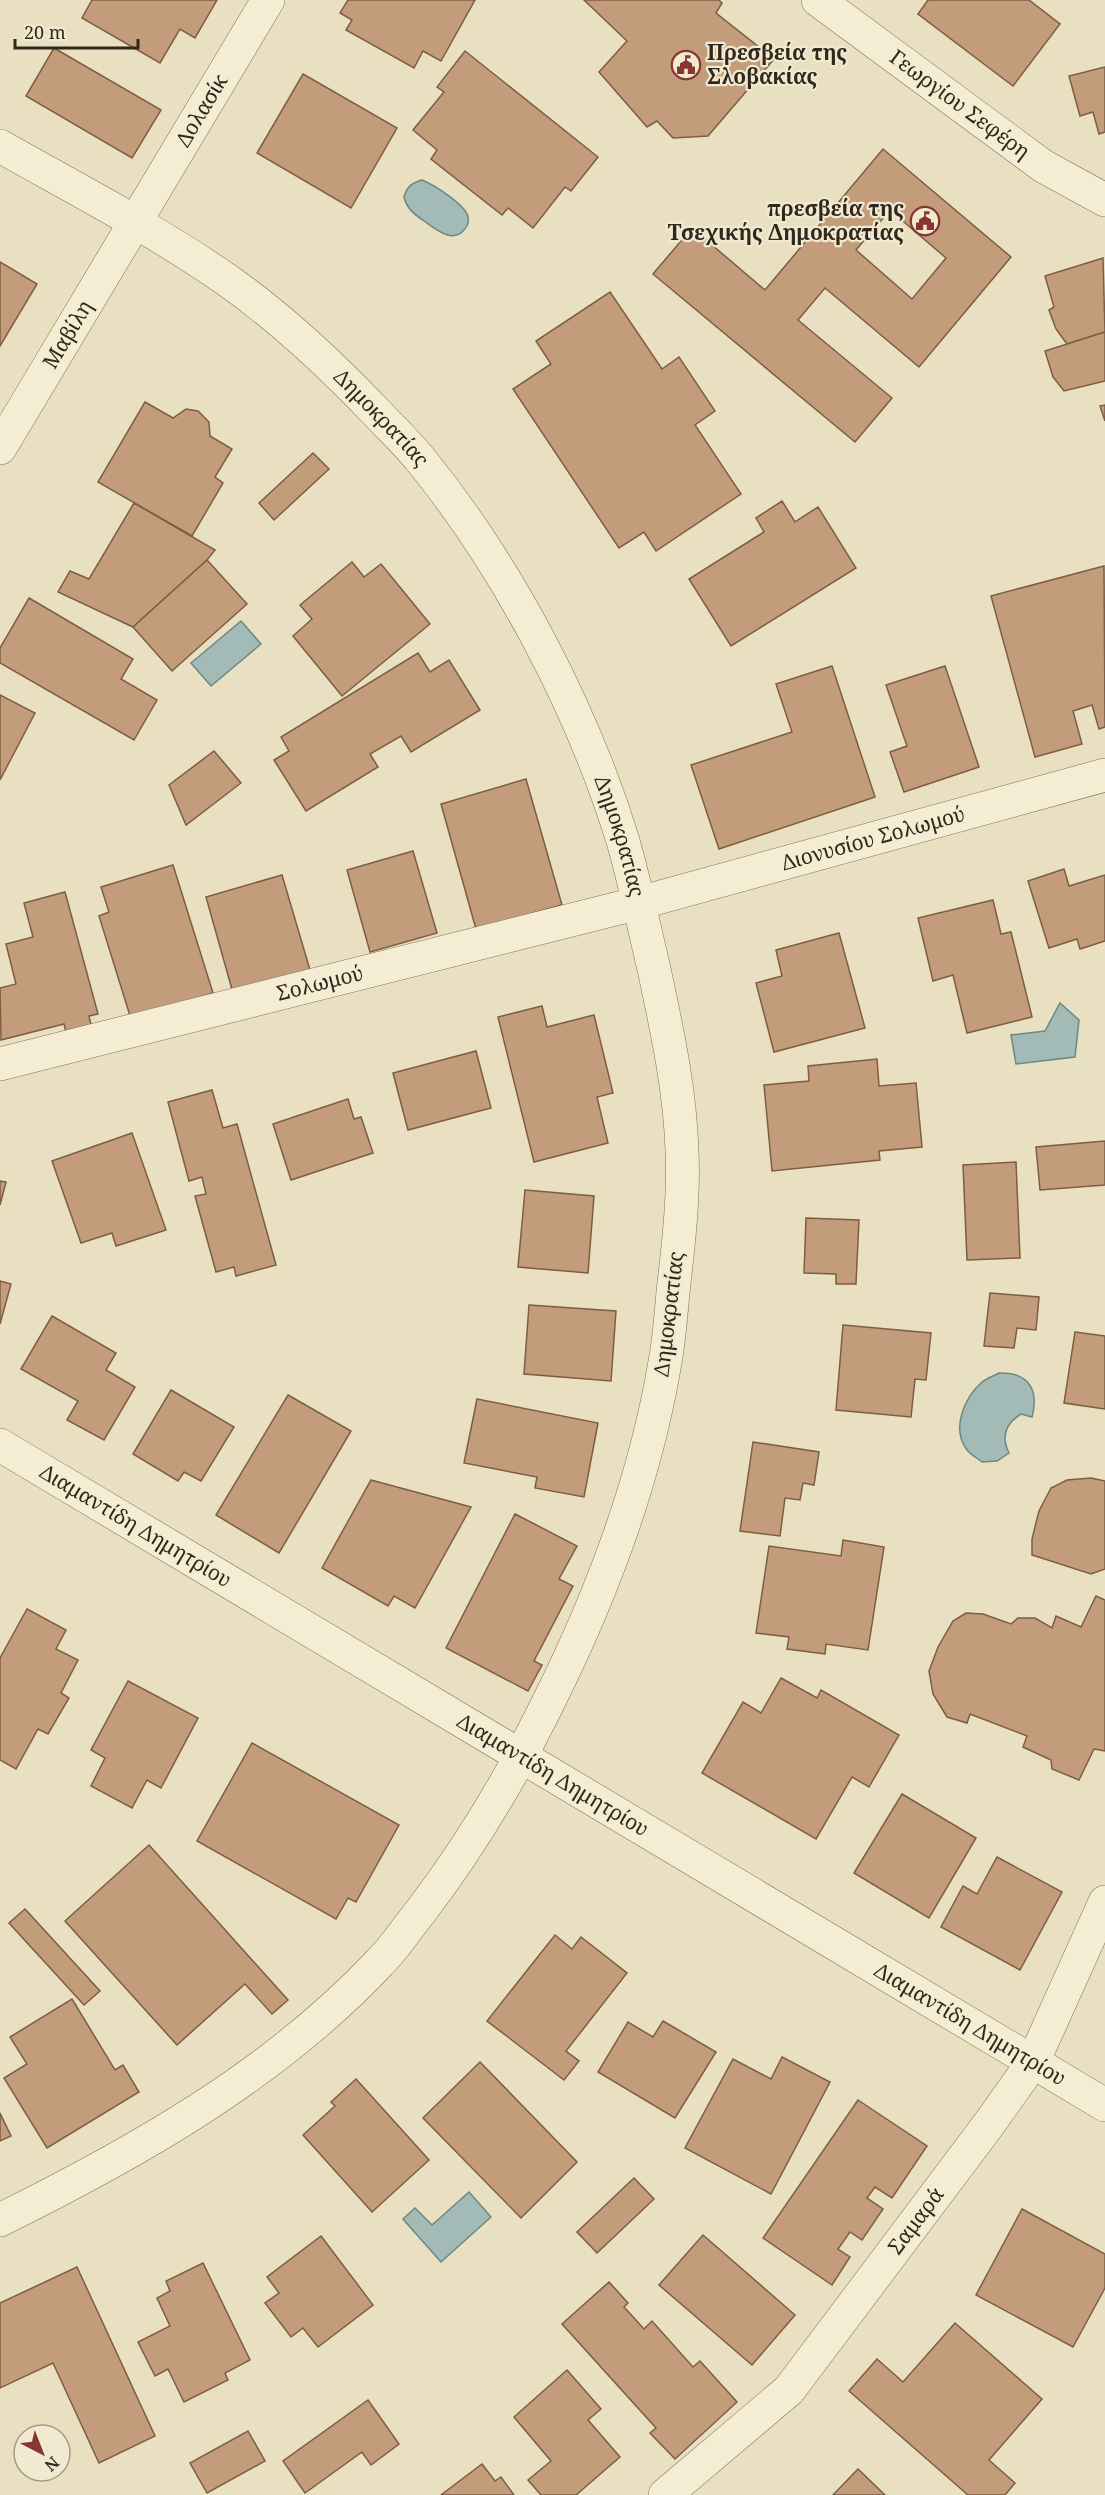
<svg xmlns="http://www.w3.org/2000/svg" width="1105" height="2495" font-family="'Noto Serif',serif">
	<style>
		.water { fill: #a3bbb6; stroke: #6c8883; stroke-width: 1.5 }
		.building { fill: #c39d7b; stroke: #7d5d43; stroke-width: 1.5; fill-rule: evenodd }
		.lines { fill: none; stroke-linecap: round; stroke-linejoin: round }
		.minor-casing { stroke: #80715b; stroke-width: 34 }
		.minor { stroke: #f4edd3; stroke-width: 33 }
		.labels { text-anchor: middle; stroke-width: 4.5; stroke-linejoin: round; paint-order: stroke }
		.poi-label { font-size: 21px; font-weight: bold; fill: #31281d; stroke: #f1e9d0; text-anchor: start }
		.street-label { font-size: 21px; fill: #31281d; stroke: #f1e9d0 }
	</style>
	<rect width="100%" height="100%" fill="#e9dfc1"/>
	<g class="water">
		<path d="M 422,180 C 434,185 466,205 468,217 C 469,222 468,226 464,230 C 452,244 436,229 424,221 C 414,214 407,209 404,197 C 407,187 411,183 422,180 Z"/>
		<polygon points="241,621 261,644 211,686 191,663"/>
		<polygon points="1060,1003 1079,1020 1075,1057 1016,1064 1011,1035 1045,1031"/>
		<path d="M 999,1373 C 1029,1372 1039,1390 1032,1417 L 1021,1414 C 1005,1424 1001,1437 1009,1453 L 997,1461 L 982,1462 C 977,1458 970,1454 967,1450 C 951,1429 964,1398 982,1382 C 987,1378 994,1376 999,1373 Z"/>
		<polygon points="469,2192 491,2217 441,2262 403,2219 415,2208 432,2225"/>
	</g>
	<g class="building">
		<polygon points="92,0 217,0 195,38 180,29 160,63 82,18"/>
		<polygon points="348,0 475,0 441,61 423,51 414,68 346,30 352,20 340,13"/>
		<polygon points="584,0 719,0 722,3 716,13 774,59 708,136 673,138 657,121 647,127 599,72 627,41"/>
		<polygon points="928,0 1029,0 1060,24 1013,86 918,14"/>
		<polygon points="54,48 161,110 132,158 26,96"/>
		<polygon points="465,51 598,157 571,191 565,187 533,228 508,208 502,215 431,159 437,150 413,130 444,92 437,87"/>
		<polygon points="1105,67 1105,132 1099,134 1093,112 1080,116 1069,76"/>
		<polygon points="303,74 397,128 351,208 257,153"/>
		<path d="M 883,149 L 1011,257 L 919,367 L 825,288 L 798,320 L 892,398 L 855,442 L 653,274 L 692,228 L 765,290 ZM 890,210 L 946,258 L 912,299 L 856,250 Z"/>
		<polygon points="1103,258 1105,332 1067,344 1056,329 1049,310 1054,307 1045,276"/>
		<polygon points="0,262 37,284 0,346"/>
		<polygon points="610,292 662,369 679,357 715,411 695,425 741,494 656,551 644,532 619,548 513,389 551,364 536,341"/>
		<polygon points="1105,332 1105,381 1064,391 1053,377 1045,351"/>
		<polygon points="145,402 173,418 186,409 198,411 209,422 210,436 232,449 215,477 223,483 192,536 98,482"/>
		<polygon points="1105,405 1105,421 1100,406"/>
		<polygon points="313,453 329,469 274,520 259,503"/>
		<polygon points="782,501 795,522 818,507 856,568 731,646 689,579 764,532 756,518"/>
		<polygon points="134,503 215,550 207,560 133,627 58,592 70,571 89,579"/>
		<polygon points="207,560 247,604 172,671 133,627"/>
		<polygon points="352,562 364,577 381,564 430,624 342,696 293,636 312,619 300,605"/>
		<polygon points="1104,566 1105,727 1099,729 1092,705 1073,711 1082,744 1035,757 991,596"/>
		<polygon points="29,598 133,659 121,679 157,700 134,740 0,663 0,648"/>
		<polygon points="418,653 430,672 449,660 480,710 411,752 401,736 370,754 378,767 306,811 274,760 289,751 281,737"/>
		<polygon points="832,666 875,797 719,849 691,765 792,732 776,684"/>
		<polygon points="945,666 979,767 904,792 890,752 907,746 886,685"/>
		<polygon points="0,695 35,713 0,780"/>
		<polygon points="214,751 241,783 186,825 169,785"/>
		<polygon points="526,779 562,905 476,929 441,804"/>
		<polygon points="413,851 437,933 370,952 347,870"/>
		<polygon points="173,865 213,993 131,1019 99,916 109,912 101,887"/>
		<polygon points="1064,869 1069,886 1105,875 1105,941 1080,949 1077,939 1049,948 1028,881"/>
		<polygon points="282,875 310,970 233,993 206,897"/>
		<polygon points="65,892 98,1014 89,1016 92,1029 67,1036 64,1024 1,1040 0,988 16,984 6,944 33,937 24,903"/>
		<polygon points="993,900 1001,934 1011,932 1032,1017 967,1033 953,975 933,981 918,918"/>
		<polygon points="839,933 865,1028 774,1052 756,983 782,976 776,950"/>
		<polygon points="542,1006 547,1027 594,1015 613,1093 597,1097 608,1143 534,1162 498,1017"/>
		<polygon points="476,1051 491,1108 408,1130 393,1073"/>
		<polygon points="877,1059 879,1086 916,1083 922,1147 879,1151 880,1160 772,1171 764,1085 809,1081 808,1066"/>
		<polygon points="212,1090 223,1128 237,1124 276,1265 236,1276 234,1267 216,1272 195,1196 206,1194 202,1177 189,1181 168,1102"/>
		<polygon points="348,1099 354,1119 361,1117 373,1153 291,1180 273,1124"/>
		<polygon points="132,1133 166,1230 116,1246 112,1233 81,1243 52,1161"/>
		<polygon points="1105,1141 1105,1185 1040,1190 1036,1147"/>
		<polygon points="1016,1162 1020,1258 967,1260 963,1165"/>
		<polygon points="0,1181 6,1182 0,1205"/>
		<polygon points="525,1190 594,1196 588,1273 518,1267"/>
		<polygon points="806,1218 859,1220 856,1284 836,1284 836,1274 804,1273"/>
		<polygon points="0,1281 11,1284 0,1324"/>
		<polygon points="990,1293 1039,1297 1036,1330 1017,1328 1014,1348 984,1346"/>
		<polygon points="529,1305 616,1311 611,1381 524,1374"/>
		<polygon points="52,1316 116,1353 106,1370 135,1387 104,1440 67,1420 78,1401 21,1369"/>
		<polygon points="843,1325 931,1333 926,1380 915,1379 911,1417 836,1410"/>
		<polygon points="1075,1332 1105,1336 1105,1409 1064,1403"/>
		<polygon points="171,1390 234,1427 201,1481 184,1472 178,1481 133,1454"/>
		<polygon points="288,1395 351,1431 279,1553 216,1515"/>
		<polygon points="477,1399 598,1423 584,1497 535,1488 537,1477 464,1463"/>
		<polygon points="753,1442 819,1452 814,1485 803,1483 800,1500 785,1498 780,1536 740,1531"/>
		<polygon points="1091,1478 1105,1481 1105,1569 1091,1574 1032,1555 1032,1539 1039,1511 1051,1488 1067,1480"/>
		<polygon points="371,1480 471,1507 415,1608 394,1596 388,1606 322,1568"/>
		<polygon points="515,1514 577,1546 559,1579 573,1586 534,1661 542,1665 528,1691 446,1648"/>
		<polygon points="843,1540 884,1547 868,1650 826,1644 825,1654 787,1649 789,1637 756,1633 769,1546 841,1556"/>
		<polygon points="1096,1596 1105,1600 1105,1751 1094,1749 1079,1780 1052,1769 1051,1760 1023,1747 1027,1736 970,1714 967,1723 947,1717 933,1694 929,1671 938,1647 953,1621 966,1613 983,1614 1011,1624 1018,1618 1035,1618 1052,1628 1056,1616 1081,1627"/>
		<polygon points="27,1609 66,1630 56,1649 78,1660 61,1693 69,1698 48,1734 38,1729 16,1769 0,1760 0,1658"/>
		<polygon points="781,1678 817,1698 821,1690 899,1735 869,1787 852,1777 816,1839 702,1773 743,1702 761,1713"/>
		<polygon points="128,1681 198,1718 161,1788 147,1780 132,1808 91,1786 105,1758 91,1750"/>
		<polygon points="252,1743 399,1825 356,1902 348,1898 336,1919 197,1841"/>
		<polygon points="902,1794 976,1838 929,1918 854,1873"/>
		<polygon points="149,1845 288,2000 272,2014 245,1984 177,2045 65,1921"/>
		<polygon points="997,1857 1062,1892 1020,1970 941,1927 963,1886 977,1894"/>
		<polygon points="25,1909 100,1991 84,2005 9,1923"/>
		<polygon points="555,1935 572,1949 581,1937 627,1973 566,2051 579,2061 564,2080 487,2021"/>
		<polygon points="72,1999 115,2070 123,2065 139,2092 47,2148 4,2078 27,2064 10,2037"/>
		<polygon points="663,2021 716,2052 675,2118 598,2072 628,2022 653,2037"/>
		<polygon points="782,2057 830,2082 771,2194 685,2148 733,2059 771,2079"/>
		<polygon points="480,2062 577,2162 521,2218 423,2118"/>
		<polygon points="356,2079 429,2160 372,2212 303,2135 335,2106 331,2102"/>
		<polygon points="858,2100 927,2146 892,2198 875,2187 867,2198 883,2209 862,2240 850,2232 838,2249 850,2257 832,2285 763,2238"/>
		<polygon points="0,2113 11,2136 0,2141"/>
		<polygon points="634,2178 654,2199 597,2253 577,2232"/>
		<polygon points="1022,2209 1105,2254 1105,2288 1073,2347 976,2295"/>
		<polygon points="703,2235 795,2315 752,2365 659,2285"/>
		<polygon points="321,2236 373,2305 318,2347 303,2328 291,2337 265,2303 279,2293 267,2277"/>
		<polygon points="203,2263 250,2360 225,2373 228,2380 184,2402 168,2369 155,2376 138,2342 170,2326 157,2298 170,2291 166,2281"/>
		<polygon points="77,2267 155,2436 99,2463 53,2363 0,2388 0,2303"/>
		<polygon points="609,2282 628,2303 624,2307 644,2329 652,2321 693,2367 700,2361 737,2402 675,2459 650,2433 656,2428 562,2324"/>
		<polygon points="955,2323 1042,2399 989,2460 1015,2483 1005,2495 968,2495 849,2391 877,2359 903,2382"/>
		<polygon points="567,2370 601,2409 588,2420 620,2457 576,2495 541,2495 528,2480 551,2461 514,2417"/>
		<polygon points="368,2400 399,2444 371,2465 362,2452 305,2493 283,2461"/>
		<polygon points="248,2431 265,2461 207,2493 190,2463"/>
		<polygon points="482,2464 495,2481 501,2477 514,2495 441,2495"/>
		<polygon points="858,2469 885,2495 833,2495"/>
	</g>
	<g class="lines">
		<g class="minor-casing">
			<g id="minor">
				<path id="s1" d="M 818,0 L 1043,166 L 1105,200"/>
				<path id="s2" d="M 0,146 C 76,189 155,230 227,280 C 281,318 329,363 375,411 C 390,427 406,442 420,459 C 508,567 582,708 623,841 C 635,883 644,927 654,969 C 667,1030 680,1089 682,1151 C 684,1195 679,1240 674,1283 C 671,1309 670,1336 665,1362 C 645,1482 600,1600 545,1709 C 510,1780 469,1848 421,1911 C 407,1928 395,1947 380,1962 C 274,2075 137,2152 0,2220"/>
				<path id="s3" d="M 0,448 L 268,0"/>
				<path id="s4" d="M 0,1064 L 639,903 L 1105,775"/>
				<path id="s5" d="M 0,1445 L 1105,2105"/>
				<path id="s6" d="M 665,2495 L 789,2390 L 989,2124 L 1033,2062 L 1105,1902"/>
			</g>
		</g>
		<use href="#minor" class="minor"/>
	</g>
	<defs>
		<g id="civic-ring" transform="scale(1.5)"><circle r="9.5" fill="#f1e9d0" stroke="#893531" stroke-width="1.5"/><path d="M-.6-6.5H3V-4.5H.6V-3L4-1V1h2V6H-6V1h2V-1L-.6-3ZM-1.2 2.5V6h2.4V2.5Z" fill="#893531"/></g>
	</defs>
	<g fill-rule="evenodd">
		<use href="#civic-ring" x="686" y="65"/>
		<use href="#civic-ring" x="925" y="221"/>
	</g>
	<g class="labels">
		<g class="poi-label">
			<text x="707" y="60">Πρεσβεία της<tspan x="707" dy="24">Σλοβακίας</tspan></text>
			<text x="904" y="216" text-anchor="end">πρεσβεία της<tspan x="904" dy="24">Τσεχικής Δημοκρατίας</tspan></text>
		</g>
		<g class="street-label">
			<text dy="7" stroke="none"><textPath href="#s1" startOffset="176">Γεωργίου Σεφέρη</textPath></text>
			<text dy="7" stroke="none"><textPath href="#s3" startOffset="393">Δολασίκ</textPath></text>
			<text dy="7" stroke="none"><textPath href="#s3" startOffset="132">Μαβίλη</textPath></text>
			<text dy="7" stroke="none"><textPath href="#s2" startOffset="471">Δημοκρατίας</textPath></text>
			<text dy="7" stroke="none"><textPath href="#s2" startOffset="957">Δημοκρατίας</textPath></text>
			<text dy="7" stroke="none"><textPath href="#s4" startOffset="902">Διονυσίου Σολωμού</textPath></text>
			<text dy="7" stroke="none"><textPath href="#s4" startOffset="330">Σολωμού</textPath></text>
			<text transform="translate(669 1314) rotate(-83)" y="7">Δημοκρατίας</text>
			<text dy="7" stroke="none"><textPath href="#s5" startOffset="158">Διαμαντίδη Δημητρίου</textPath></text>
			<text dy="7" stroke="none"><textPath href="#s5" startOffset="644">Διαμαντίδη Δημητρίου</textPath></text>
			<text dy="7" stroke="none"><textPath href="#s5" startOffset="1130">Διαμαντίδη Δημητρίου</textPath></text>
			<text dy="7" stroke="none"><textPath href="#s6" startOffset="374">Σαμαρά</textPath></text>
		</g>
	</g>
	<g transform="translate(42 2453) rotate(138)"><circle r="28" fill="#f1e9d0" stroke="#a49c88" stroke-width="1.5"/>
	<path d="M0-4.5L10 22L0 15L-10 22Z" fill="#893531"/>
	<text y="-9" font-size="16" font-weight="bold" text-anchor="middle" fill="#31281d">N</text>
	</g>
	<path d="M15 39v9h123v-9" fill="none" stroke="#31281d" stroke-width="3"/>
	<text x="24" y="39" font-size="18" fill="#31281d" stroke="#f1e9d0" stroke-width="4.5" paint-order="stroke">20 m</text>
</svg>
